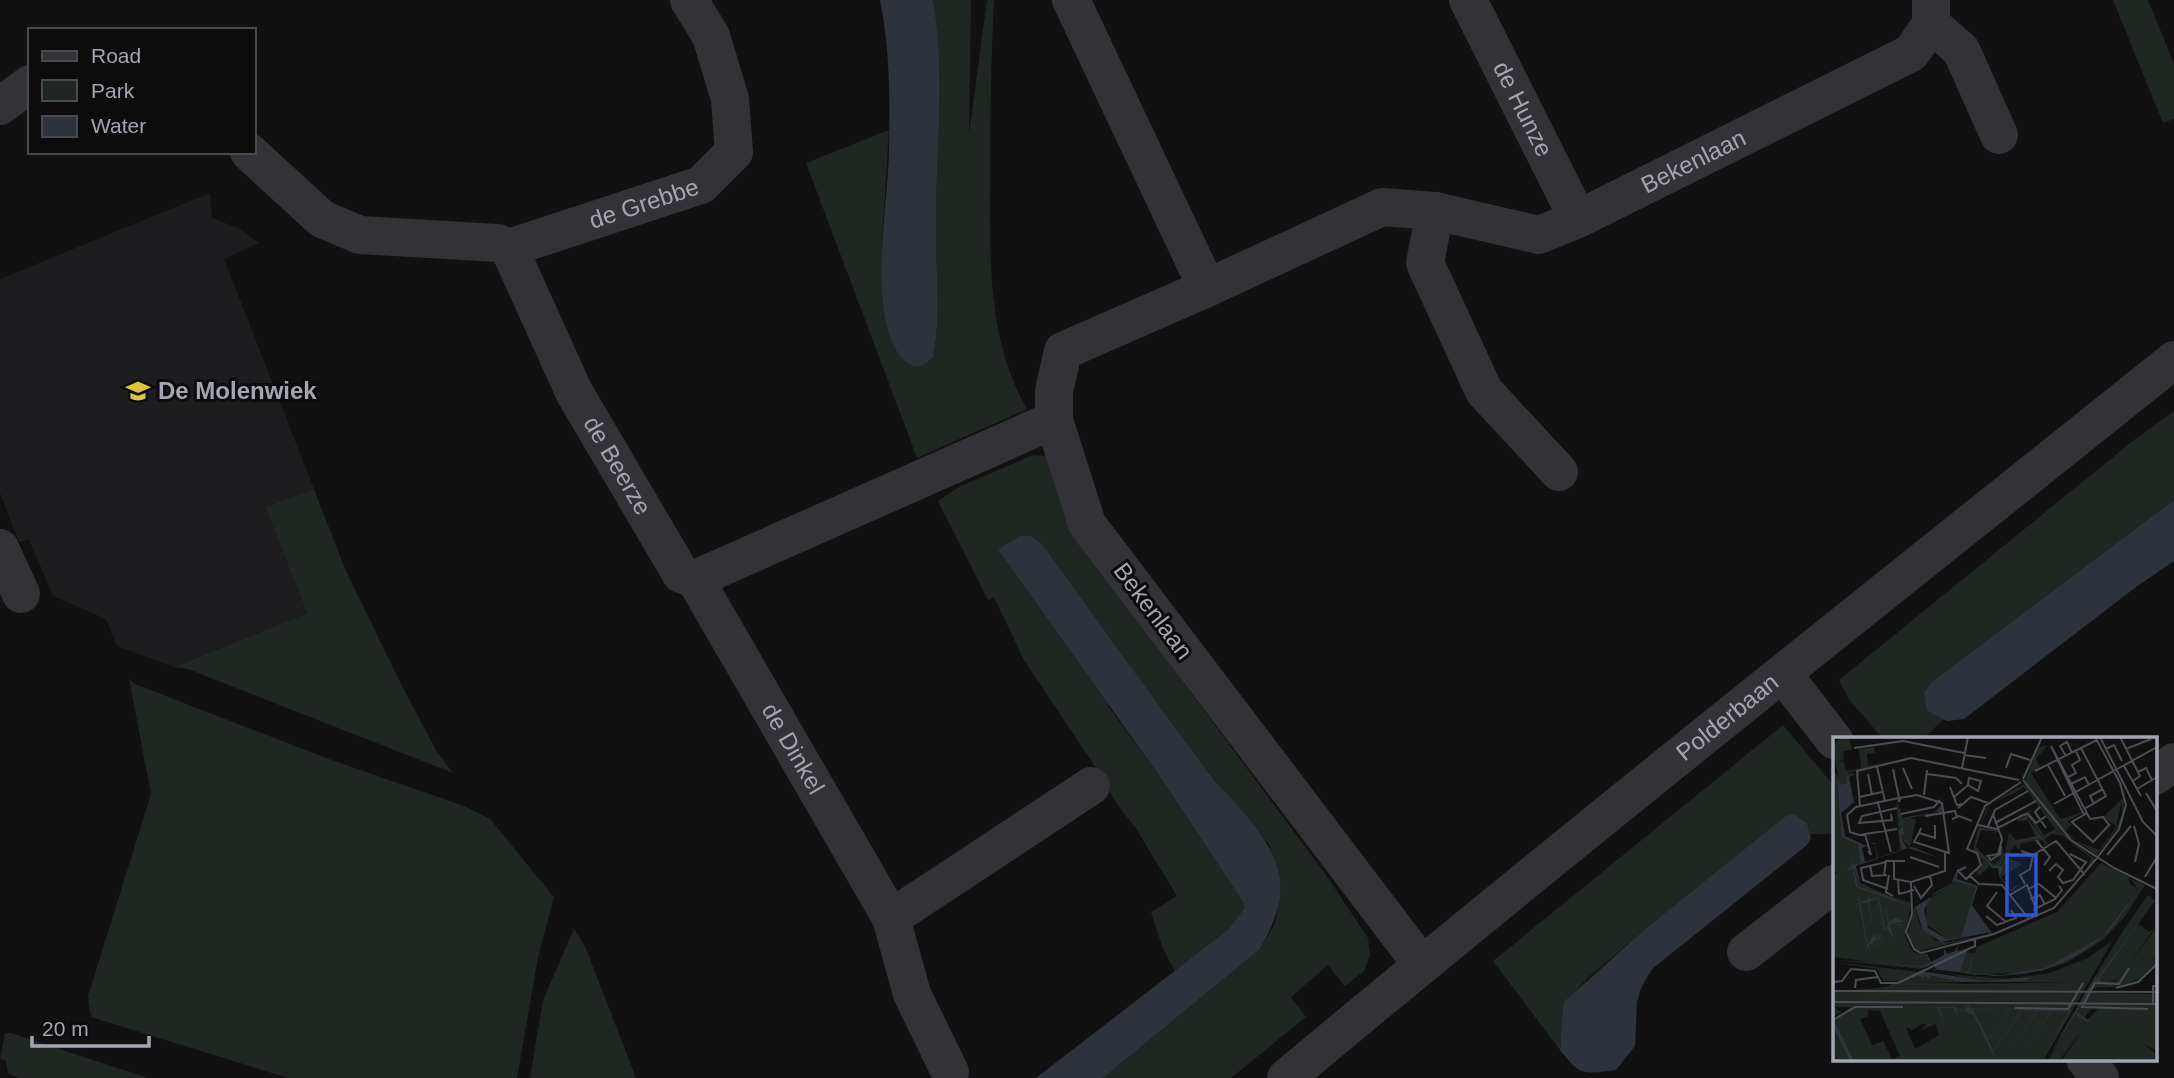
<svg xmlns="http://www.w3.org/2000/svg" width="2174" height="1078" font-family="Arial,sans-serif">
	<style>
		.built { fill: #1d1d1f }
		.green { fill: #202621 }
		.water { fill: #2e333b }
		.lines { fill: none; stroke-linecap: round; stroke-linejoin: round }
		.minor { stroke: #323237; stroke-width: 38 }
		.tertiary { stroke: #323237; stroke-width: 38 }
		.labels { text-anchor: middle; stroke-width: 6; stroke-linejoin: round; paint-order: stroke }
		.street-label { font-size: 24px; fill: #a3a6b1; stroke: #0c0c0d }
		.poi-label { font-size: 24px; font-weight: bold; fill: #a3a6b1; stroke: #0c0c0d; text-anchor: start }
		.inset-river { fill: none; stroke: #2e333b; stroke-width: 3.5 }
		.inset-road { fill: none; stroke: #4b4d52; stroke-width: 2 }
		.view { fill: #2a57d4; fill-opacity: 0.15; stroke: #2a57d4; stroke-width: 3.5 }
		.inset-edge { fill: none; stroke: #a3a6b1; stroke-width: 3.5 }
	</style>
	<rect width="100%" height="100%" fill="#111112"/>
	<polygon class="built" points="210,193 212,218 238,228 259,243 224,259 314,489 265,507 307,613 174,667 117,646 106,619 53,596 29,539 19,542 0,493 0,279"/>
	<g class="green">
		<path d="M 933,0 L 971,0 L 969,134 L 987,0 L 994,0 C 991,60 990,120 990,181 C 990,259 987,339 1027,409 L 917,458 L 806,163 L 889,130 L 882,243 L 882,293 L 933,357 C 942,313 935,268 936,224 C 936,151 946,71 933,0 Z"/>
		<polygon points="2113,0 2148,0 2174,64 2174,119 2163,123"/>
		<polygon points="2174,411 2174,500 2075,576 1927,711 1944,719 1924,738 1882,738 1848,698 1839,680 2134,440"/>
		<polygon points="1033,455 1049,456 1088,554 1326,875 1368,938 1370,955 1364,971 1345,986 1328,965 1291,997 1306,1017 1231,1078 1103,1078 1259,950 1272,929 1277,916 1279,889 1270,846 1206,769 1106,703 1158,774 1243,902 1244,910 1229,929 1175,971 1163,949 1151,912 1177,896 1135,827 1116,803 1098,771 1024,660 994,597 988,600 938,501 959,487"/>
		<polygon points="314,489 345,569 402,686 437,752 453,773 188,669 174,667 307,613 265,507"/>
		<polygon points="129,679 135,684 326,758 464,806 490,819 554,897 538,957 517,1078 288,1078 91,1017 88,996 151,794"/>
		<polygon points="1783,725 1834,786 1834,834 1810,834 1807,823 1794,814 1644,930 1589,977 1563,1004 1560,1050 1493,961"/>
		<polygon points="574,929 585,946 636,1078 530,1078 543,1000"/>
		<polygon points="5,1033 11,1033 148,1078 19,1078 8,1074 6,1061 0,1059"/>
	</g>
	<g class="water">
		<path d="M 880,0 L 933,0 C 946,71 936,151 936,224 C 935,268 942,313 933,357 C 929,360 924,365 919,366 C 913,368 905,362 901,357 C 866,312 889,204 889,148 C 890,99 890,48 880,0 Z"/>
		<polygon points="2174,500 2174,561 2136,587 1964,719 1947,721 1927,711 1924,692 1932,682"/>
		<path d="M 1020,536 L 1030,536 L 1041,543 C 1095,617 1149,693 1204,767 C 1229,800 1267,829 1278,870 C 1286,898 1273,927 1259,950 L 1103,1078 L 1036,1078 L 1229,929 L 1244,909 L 1243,902 L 1158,774 L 998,549 Z"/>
		<path d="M 1794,814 L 1807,823 L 1811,838 L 1807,845 L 1652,969 L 1641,988 L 1637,1002 L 1635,1046 L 1616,1070 C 1584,1074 1581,1077 1560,1050 L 1563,1004 L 1567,999 L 1644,930 L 1786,816 Z"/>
	</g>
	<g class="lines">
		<g class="minor">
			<polyline points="1071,0 1207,288"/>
			<path id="s1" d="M 1468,0 L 1578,219"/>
			<polyline points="1931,0 1931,24 1961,50 1999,135"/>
			<polyline points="0,106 30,84"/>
			<path id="s2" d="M 249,152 L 322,219 L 360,235 L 498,243 L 509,248 L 574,392 L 681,574 L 695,579 L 1054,420"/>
			<polyline points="1435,211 1425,263 1484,391 1559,472"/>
			<path id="s3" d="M 509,248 L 701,185 L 734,152 L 730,99 L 711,36 L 689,0"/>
			<polyline points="0,548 21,594"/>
			<path id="s4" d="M 695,579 L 891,918 L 912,994 L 950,1072"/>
			<polyline points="1783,674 1834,740"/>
			<polyline points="2155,776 2174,762"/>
			<polyline points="891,918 1091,786"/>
			<polyline points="1746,952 1834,884"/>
			<path id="s5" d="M 1422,965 L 1087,524 L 1054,420 L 1054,391 L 1063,351 L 1207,288 L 1382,207 L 1435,211 L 1539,235 L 1578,219 L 1911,53 L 1931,24"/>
			<polyline points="2085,1059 2100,1078"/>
		</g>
		<path class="tertiary" id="s6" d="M 1286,1078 C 1578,834 1877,598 2174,360"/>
	</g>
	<defs>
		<g id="school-bare" transform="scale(1.89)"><path d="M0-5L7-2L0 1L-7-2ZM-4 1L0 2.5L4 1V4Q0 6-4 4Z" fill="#dec13d" stroke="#0c0c0d" stroke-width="2.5" paint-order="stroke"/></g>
	</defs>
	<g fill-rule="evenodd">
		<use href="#school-bare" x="138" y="391"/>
	</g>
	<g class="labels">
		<g class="street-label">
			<text dy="8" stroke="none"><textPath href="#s1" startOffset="122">de Hunze</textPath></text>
			<text dy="8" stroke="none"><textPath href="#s5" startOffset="1414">Bekenlaan</textPath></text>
			<text dy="8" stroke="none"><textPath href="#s3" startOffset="142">de Grebbe</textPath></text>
			<text dy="8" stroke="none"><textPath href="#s2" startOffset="534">de Beerze</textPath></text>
			<text transform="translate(1153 611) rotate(53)" y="8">Bekenlaan</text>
			<text dy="8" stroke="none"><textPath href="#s6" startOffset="570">Polderbaan</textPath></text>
			<text dy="8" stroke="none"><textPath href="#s4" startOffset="196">de Dinkel</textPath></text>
		</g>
		<g class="poi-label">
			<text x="158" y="399">De Molenwiek</text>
		</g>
	</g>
	<g transform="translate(1833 737)">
		<rect width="324" height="324" fill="#111112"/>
		<path d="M 6,0 L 16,0 L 19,13 L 10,14 L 11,23 L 3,25 L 11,24 L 13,34 L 28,31 L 26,12 L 41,10 L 42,16 L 34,17 L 35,29 L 72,23 L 71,17 L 74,21 L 72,24 L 14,36 L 24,37 L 15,39 L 20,64 L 7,76 L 12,99 L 27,106 L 30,125 L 19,130 L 26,147 L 78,166 L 72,199 L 80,215 L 93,217 L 97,225 L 88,230 L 66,229 L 89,231 L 114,218 L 139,209 L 133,215 L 142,216 L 144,210 L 224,175 L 268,126 L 296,140 L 296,146 L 305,152 L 297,142 L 312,148 L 291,181 L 270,203 L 235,225 L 208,234 L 141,238 L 121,234 L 122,216 L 107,223 L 117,234 L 104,232 L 101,226 L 88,232 L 0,223 L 39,225 L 0,220 L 0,137 L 5,135 L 0,135 L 0,33 L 5,40 L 0,10 ZM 215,8 L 203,22 L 207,30 L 198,36 L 227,82 L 252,74 L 234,85 L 239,87 L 233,94 L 243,104 L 266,113 L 285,88 L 289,76 L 289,64 L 283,89 L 270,80 L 291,60 L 291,75 L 286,89 L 264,118 L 234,98 L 192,44 L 204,11 ZM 191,47 L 203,57 L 232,98 L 261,121 L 261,124 L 253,136 L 258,121 L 230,99 L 219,97 L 212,102 L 215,107 L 212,108 L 208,103 L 187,107 L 187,113 L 181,108 L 175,119 L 171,132 L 175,121 L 190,127 L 168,140 L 167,138 L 178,106 L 207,101 L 213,107 L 196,81 L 192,80 L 185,84 L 193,81 L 194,82 L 205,97 L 206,99 L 178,105 L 168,129 L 160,130 L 142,110 L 148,93 L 159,96 L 165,94 L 157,94 L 147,91 L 141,110 L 157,129 L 146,139 L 143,134 L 150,124 L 140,113 L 145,90 L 158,94 L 164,92 L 166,95 L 160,96 L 157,96 L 148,93 L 143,110 L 152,119 L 156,116 L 154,120 L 161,127 L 170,119 L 165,121 L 167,115 L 162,121 L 169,110 L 172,117 L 176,95 L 183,103 L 202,99 L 195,83 L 185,85 L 184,82 L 196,77 L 195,76 L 191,77 L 190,76 L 202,72 L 196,75 L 211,98 L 222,92 L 191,50 L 182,56 L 160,65 L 155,71 L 149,87 L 164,91 L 148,88 L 153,72 L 157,67 ZM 63,62 L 68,83 L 78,79 L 105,76 L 108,66 L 110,75 L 77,81 L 83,82 L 77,110 L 67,101 L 72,113 L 69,112 L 68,114 L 45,121 L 67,113 ZM 124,143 L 144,150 L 138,169 L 160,197 L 84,214 L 75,198 L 81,169 L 87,188 L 103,204 L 116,205 L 156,197 L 137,171 L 133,187 L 138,180 L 146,193 L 133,197 L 133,189 L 128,200 L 114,202 L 93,187 L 94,164 ZM 315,158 L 322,164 L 305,187 L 317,195 L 324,188 L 284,243 L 277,243 L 282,245 L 324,190 L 324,216 L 317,225 L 324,218 L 324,225 L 317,235 L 290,250 L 258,251 L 270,243 L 262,243 L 264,237 L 241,276 L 254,284 L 226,324 L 215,324 L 231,294 L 213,324 L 253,254 L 293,189 ZM 280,203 L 210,324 L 0,324 L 0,285 L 18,270 L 1,270 L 8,275 L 0,280 L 0,255 L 53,250 L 65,244 L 50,244 L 44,232 L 0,225 L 122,239 L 125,245 L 75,244 L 134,247 L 238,245 L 127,245 L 124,238 L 174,242 L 216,236 L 255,221 ZM 35,273 L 47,274 L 67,319 L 59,322 L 50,304 L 39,308 L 27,282 L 35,279 ZM 91,286 L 93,288 L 88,293 L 103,287 L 106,298 L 82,312 L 73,290 L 79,293 ZM 255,256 L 324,257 L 324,314 L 309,306 L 324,317 L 324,324 L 228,324 L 265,272 L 257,273 L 251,281 L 244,276 Z" fill="#202621" fill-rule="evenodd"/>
		<path d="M 23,37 L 16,40 L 21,65 L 8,76 L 12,99 L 34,109 L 29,111 L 32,125 L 44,121 L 42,107 L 36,107 L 42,106 L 45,121 L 69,113 L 65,93 L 69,91 L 64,63 L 69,81 L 102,75 L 108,69 L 108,74 L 68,82 L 71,97 L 67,99 L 74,111 L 79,110 L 107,121 L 75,111 L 23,129 L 27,146 L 52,158 L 26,147 L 21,131 L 25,149 L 54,159 L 76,169 L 23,150 L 20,132 L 12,133 L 19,129 L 17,112 L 20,128 L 28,126 L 25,107 L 9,101 L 4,41 L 7,48 L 14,46 L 13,39 ZM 193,80 L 214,107 L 207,101 L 178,106 L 167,139 L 178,153 L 188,146 L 179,154 L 177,153 L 166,139 L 165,131 L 159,131 L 141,110 L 147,91 L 165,94 L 148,93 L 142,110 L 160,129 L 169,129 L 178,105 L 206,99 L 194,82 L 185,83 ZM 126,129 L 124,142 L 145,149 L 139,168 L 158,195 L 108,205 L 90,193 L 82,170 L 118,147 ZM 122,144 L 143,150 L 128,200 L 114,202 L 95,191 L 91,173 L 100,157 ZM 24,151 L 27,165 L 35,162 L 35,158 L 37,162 L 46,160 L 52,192 L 56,187 L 55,187 L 52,164 L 56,185 L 62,181 L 73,185 L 65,185 L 71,198 L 64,185 L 57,188 L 61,203 L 54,191 L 46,200 L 51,209 L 45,201 L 40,205 L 44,213 L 39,206 L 35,209 L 38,215 L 34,211 L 29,223 L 34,209 L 26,167 L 18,169 L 26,166 ZM 45,161 L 51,194 L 43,201 L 41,197 L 35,208 L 27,166 L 35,165 L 41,196 L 36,165 ZM 306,153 L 280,190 L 276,194 L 266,203 L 251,214 L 241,220 L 224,228 L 210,233 L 189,237 L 162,239 L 98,232 L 103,232 L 100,227 L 89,231 L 61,228 L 94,217 L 98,225 L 111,218 L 111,212 L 114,217 L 122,214 L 126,207 L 124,214 L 134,213 L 127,235 L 135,235 L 143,212 L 136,236 L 168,238 L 212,231 L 269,200 ZM 93,218 L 97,225 L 88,230 L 63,227 ZM 313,176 L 266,242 L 270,245 L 262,245 L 244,275 L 255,283 L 266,271 L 263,275 L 226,324 L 254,285 L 242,277 L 213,324 L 264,237 L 263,243 ZM 87,234 L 151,244 L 200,240 L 190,244 L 239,244 L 69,245 L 125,244 L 96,238 L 97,242 L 90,238 L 91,242 L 84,237 L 81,243 L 80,239 ZM 135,268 L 139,276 L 138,271 L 238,273 L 209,324 L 236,274 L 219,274 L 182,324 L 218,274 L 205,274 L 168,324 L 204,274 L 190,273 L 160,314 L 163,324 L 141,278 L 123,271 L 127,283 L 121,271 L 106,271 L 113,289 L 104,271 L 86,271 L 121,270 L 132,274 ZM 139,271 L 161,271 L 177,273 L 155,302 ZM 178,272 L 189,273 L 160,313 L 155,303 Z" fill="#2e333b" fill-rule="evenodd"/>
		<path class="inset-river" d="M 1,287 L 19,324"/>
		<path class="inset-road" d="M 262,0 L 287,46 L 293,68 L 286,92 L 264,121M 267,0 L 310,85 L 324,99M 287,0 L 307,39 L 300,44M 21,11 L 70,4 L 131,16M 248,11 L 273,59 L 251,72M 273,12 L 281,8 L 289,24M 293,12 L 318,2M 131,18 L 153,21M 233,19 L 227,9 L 234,5 L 239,16M 78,21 L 186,43M 215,28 L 232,59M 291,29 L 308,59M 44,30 L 52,64M 70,31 L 79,52M 129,31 L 135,0M 173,31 L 178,17 L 197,23M 60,32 L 66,61 L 23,70 L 14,78 L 17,95 L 26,98 L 64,92M 202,34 L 264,3M 305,35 L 313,31 L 319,43M 35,37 L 39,58M 94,37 L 123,41 L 129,47M 235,40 L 243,36 L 239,28 L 247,23 L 243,14M 190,42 L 209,0M 190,43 L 238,103 L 281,131 L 324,152M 238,47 L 252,40 L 256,48M 117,50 L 124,68 L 129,67M 304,52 L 324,40M 313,56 L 324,74M 91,58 L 94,33M 26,60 L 49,55M 68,60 L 66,65 L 66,61 L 84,58 L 109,66 L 116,116 L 81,105 L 86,96M 121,60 L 135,48 L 136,41 L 148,44 L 145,54 L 135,48M 45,66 L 58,115M 221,67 L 324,10M 261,67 L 257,59 L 270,52M 27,69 L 24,34 L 78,21M 207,70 L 202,75 L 213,91M 125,71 L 138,60 L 155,66M 254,76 L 239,85 L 260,105 L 277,87M 58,77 L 59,83 L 26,86 L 29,79 L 64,71M 68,77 L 101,70 L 107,63M 160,77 L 169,102 L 165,117 L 155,119 L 158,123 L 167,117 L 168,109M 190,78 L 195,77 L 203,86 L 213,79M 251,78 L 218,9 L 257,82 L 270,80 L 276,88M 92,79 L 122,74 L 124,80M 119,82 L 126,79 L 139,84M 162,86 L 203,64M 145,88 L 163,92 L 190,78M 155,89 L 162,73 L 195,54M 301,89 L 306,107 L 302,125M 88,91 L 86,96 L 102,101 L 102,88M 32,97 L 38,118 L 35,114M 203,103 L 217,120 L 211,128M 188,114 L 200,118 L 223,104 L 252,138M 274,118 L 298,89M 77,120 L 106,130M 53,125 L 28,131 L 30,143 L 55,152M 61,125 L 61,142 L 78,145 L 112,134 L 112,116M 37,128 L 39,139 L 54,138M 133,130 L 125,134 L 134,143M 216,134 L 223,127 L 230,133 L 225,140 L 230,146 L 240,143 L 253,125 L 237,117M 51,138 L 53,124 L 72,124M 56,138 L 53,155 L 60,159M 137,139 L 146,147 L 169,148 L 196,182M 312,140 L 324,120M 133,142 L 148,128 L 144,116 L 134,112 L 152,69 L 188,45M 65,143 L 66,157 L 81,153M 78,145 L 79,177 L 73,195 L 81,212 L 88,216 L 161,197 L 221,171 L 264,121M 192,147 L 187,138 L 197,132 L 200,118M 81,149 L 88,161 L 99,148 L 97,139M 195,152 L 206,147 L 223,161M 164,155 L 154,169 L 172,184M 177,158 L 194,148 L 203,172M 197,162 L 207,158 L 212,168M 200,173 L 222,162 L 229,153 L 226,149M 153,179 L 164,188 L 183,181 L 178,173M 296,231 L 286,247 L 262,246 L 249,270 L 315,272M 0,245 L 9,244 L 18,232 L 42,234 L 48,246 L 65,246 L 142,209 L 142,201M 22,251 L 23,243 L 45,240M 283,251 L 305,245 L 324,227M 0,254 L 324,255M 0,265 L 324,267M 320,268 L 320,249 L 324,249M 182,271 L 235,272 L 250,246M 0,283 L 22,270 L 70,270"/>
		<path class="view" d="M 174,118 L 203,118 L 203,178 L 174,178 Z"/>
		<rect width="324" height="324" class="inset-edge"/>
	</g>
	<rect x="28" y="28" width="228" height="126" fill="#0c0c0d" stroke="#484a4f" stroke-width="2"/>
	<rect x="42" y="51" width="35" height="10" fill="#323237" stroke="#484a4f" stroke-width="2"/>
	<text x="91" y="63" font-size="21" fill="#a3a6b1">Road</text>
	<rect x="42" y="80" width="35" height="21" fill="#202621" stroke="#484a4f" stroke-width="2"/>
	<text x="91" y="98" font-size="21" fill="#a3a6b1">Park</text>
	<rect x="42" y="116" width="35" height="21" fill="#2e333b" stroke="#484a4f" stroke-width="2"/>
	<text x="91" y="133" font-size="21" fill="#a3a6b1">Water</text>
	<path d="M32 1036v10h117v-10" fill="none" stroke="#a3a6b1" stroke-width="3.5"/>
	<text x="42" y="1036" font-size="21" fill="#a3a6b1" stroke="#0c0c0d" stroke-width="5" paint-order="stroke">20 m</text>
</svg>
